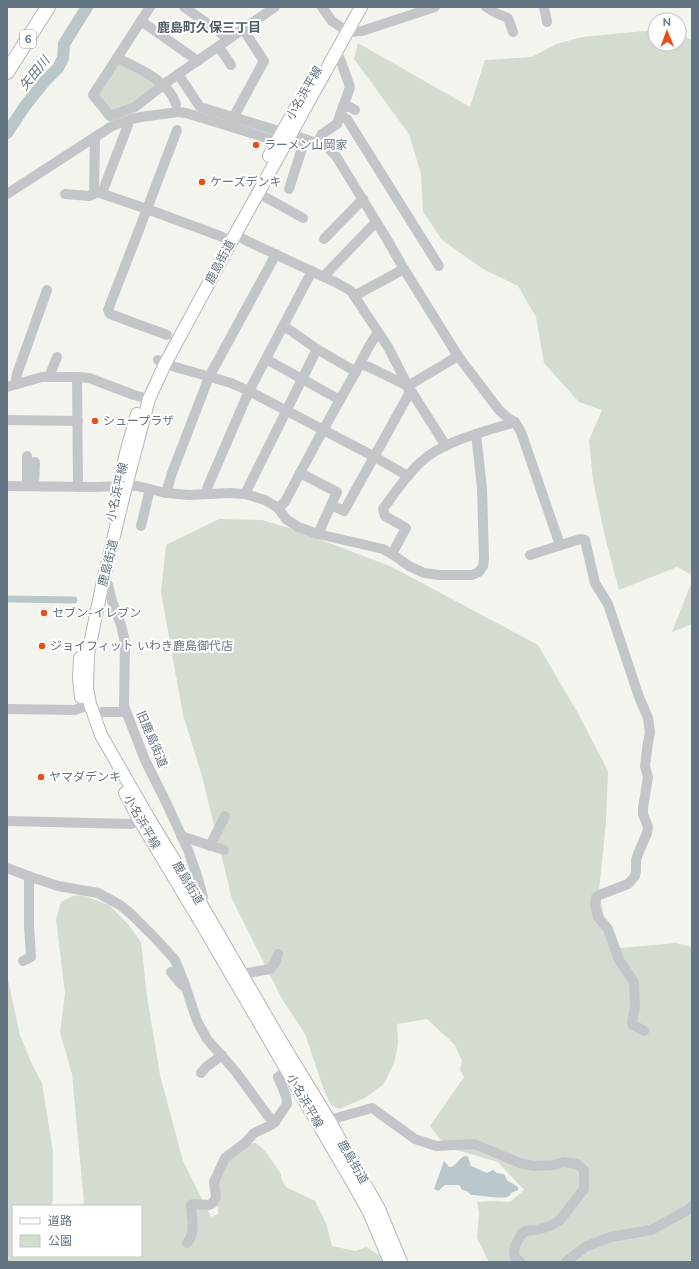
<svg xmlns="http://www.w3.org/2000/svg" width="699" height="1269" font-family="Mulish,'Noto Sans JP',sans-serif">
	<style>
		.green { fill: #d4dbd0 }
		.water { fill: #b9c6ca }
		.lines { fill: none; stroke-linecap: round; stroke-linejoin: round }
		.canal { stroke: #b9c6ca; stroke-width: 7 }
		.river { stroke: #b9c6ca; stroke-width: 12 }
		.major-casing { stroke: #b3b7bb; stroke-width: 14 }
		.highway-casing { stroke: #b3b6b9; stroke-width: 16 }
		.minor { stroke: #c3c6c9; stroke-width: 10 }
		.major { stroke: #fff; stroke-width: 12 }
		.highway { stroke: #fff; stroke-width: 14 }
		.poi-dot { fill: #e74e1b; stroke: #fff; stroke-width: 1.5 }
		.labels { text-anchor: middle; stroke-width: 4; stroke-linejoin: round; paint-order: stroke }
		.shield { fill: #fff; stroke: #919da7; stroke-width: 1 }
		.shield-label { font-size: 11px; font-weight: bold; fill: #627381 }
		.street-label { font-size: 12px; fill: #627381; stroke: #fff }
		.poi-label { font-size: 12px; fill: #627381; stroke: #fff; text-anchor: start }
		.neighbourhood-label { font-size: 13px; font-weight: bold; fill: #505c66; stroke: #fff }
		.water-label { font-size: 13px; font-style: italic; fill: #5d767f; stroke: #fff }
	</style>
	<rect width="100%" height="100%" fill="#f4f4ef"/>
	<g class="green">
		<polygon points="655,30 655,44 679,44 679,34 692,40 692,575 677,567 619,590 605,537 593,480 589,440 602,410 579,402 544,363 536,317 518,286 483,269 442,240 423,212 421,174 409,134 354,59 358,43 470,107 485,60 532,57 556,44 582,37"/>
		<polygon points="119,63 156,83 157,87 129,106 113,112 98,96"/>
		<polygon points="219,519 262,520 289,528 390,566 538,645 579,715 608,771 606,821 599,891 610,949 676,943 692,947 692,1262 489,1262 477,1238 479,1212 477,1202 493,1201 510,1202 524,1190 498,1162 446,1147 430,1126 464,1077 460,1070 462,1061 455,1045 427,1019 397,1024 398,1044 394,1063 384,1084 365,1098 339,1109 331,1105 324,1090 305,1034 282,999 232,899 202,776 183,715 161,592 166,545"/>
		<polygon points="692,581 692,624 672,632"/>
		<path d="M 82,895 L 109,905 L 128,924 L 141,942 L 147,997 L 160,1075 L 183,1161 L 211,1217 L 218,1214 L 217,1191 L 224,1161 C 232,1155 243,1143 254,1143 C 262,1143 276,1167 281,1174 L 281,1178 L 286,1187 L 315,1201 L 326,1223 L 332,1246 L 355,1251 L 366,1247 L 379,1255 L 383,1262 L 7,1262 L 7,975 L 20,1035 L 31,1062 L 42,1083 L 53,1152 L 53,1201 L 50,1206 L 13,1206 L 13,1256 L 141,1256 L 141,1206 L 75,1206 L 84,1203 L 72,1074 L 60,1032 L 65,994 L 56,919 L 61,902 L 73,896 Z"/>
	</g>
	<path class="water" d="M 465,1156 L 468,1157 L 471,1166 L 487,1173 L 493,1170 L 497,1173 L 504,1174 L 507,1180 L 518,1187 L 518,1190 L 511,1193 C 510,1195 510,1196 507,1197 C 502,1199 478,1195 471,1195 L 467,1191 L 462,1190 L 460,1186 L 458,1185 L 445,1185 L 438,1191 L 434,1189 L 444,1161 L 449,1167 L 451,1167 C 457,1165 459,1158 465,1156 Z"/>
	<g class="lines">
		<polyline class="canal" points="7,599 74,600"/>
		<polyline class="river" points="7,133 25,106 45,81 58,68 63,58 64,44 87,7"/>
		<g class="major-casing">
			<g id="major">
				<polyline points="361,7 231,242 165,364 149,399 126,486 103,581 88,654 87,688 90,704 101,735 148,817 201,904 276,1033 329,1120 379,1209 401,1262"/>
				<polyline points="269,156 299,102"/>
				<polyline points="119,483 126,453 137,414"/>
				<polyline points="80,658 79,678 81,697"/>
				<polyline points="125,793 140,821 204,928 355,1187 369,1212 390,1262"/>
			</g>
		</g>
		<g class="highway-casing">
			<polyline id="highway" points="7,72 48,7"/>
		</g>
		<g class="minor">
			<polyline points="150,7 93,95 110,116 135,107 167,82 275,7"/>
			<polyline points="184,7 229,39"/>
			<polyline points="322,7 332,21 348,32 362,31 435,7"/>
			<polyline points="486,7 496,13 508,18 513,32"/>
			<polyline points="544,7 547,22"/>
			<polyline points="141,21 198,61"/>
			<polyline points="219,47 231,65"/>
			<path d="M 117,58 C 138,68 169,81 176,104"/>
			<polyline points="178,74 200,107 305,139 327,147 336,156 385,236 404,269 458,356 499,410 509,419 515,422 521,432 560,545"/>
			<polyline points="343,106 350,107 355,110"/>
			<polyline points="340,115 347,119 439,266"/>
			<polyline points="233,118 264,61 243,29"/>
			<polyline points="177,130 147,209 220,236 231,242"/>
			<polyline points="315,143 320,138 322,134 337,124 350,87 340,59 335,52"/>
			<polyline points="289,189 305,139"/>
			<polyline points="94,191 147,209 108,310 110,314 167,335"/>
			<polyline points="102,193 128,125"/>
			<polyline points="258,193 303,218"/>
			<polyline points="7,194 112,126 132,119 141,117 178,112 186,113 277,141"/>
			<polyline points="65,194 89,196 94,194 95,137"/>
			<polyline points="235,234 247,241 337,283 351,291 388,347 408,386 446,446"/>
			<polyline points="324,239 363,199"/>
			<polyline points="324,276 376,222"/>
			<polyline points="354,296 404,269"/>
			<polyline points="284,326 317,349 356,372"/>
			<polyline points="266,359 340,400"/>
			<polyline points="158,360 165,364 231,383 249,391 373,456 408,476"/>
			<polyline points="49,377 57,357"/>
			<polyline points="77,377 78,487"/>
			<polyline points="17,384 16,379 17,374 47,290"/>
			<polyline points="408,386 458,356"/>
			<polyline points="7,387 42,377 77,377 89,378 134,395 149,399"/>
			<polyline points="7,420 78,421"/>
			<polyline points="300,473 337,492 318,534"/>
			<polyline points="7,486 95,487 126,486 137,486 166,493 189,495 230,493 245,494 265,500 278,508 286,519 298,527 318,534 383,549 395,556 409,566 424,573 439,575 472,575 479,572 483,566 484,559 482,488 476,434"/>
			<polyline points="27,486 27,456"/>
			<polyline points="34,486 35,462"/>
			<polyline points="166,493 172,473 209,377 276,254"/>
			<polyline points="206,494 208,486 249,391 312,271"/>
			<polyline points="245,494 317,349"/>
			<polyline points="331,505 344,511 409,394 408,386 369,367 360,364"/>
			<path d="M 278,508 L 285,502 C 307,459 330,417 354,375 C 362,361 368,345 378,333"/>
			<polyline points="141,526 150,489"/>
			<path d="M 392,554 L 406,528 L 385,516 L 383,509 C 395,493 407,474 422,461 C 443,441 487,431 515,422"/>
			<polyline points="530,555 580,539 585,540 595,583 608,604 639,697 648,718 650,733 648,742 645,766 648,777 643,808 643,814 648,827 647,833 638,854 636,860 636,871 635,876 628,884 599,895 596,897 595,906 598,917 608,929 619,960 634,982 635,1007 632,1022 633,1025 644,1031"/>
			<polyline points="103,581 107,583 108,585 112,601 121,625 125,642 124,706 145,760 165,800 188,850 198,879 203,897 201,904"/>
			<polyline points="7,709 75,710 90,704"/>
			<polyline points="93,714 104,712 126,712"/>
			<polyline points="7,821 131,824 146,818"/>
			<polyline points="181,836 224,850"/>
			<polyline points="210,846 225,816"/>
			<polyline points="7,868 28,876 58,886 98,893 120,905 130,913 156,939 175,960 184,982 197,1021 207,1039 236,1072 268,1116 275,1122 287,1104 286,1096 278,1077 287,1071"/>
			<polyline points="23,961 31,957 29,926 29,876"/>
			<polyline points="171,972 182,985 185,985"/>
			<polyline points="242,974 270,969 275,963 278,954"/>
			<polyline points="201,1073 206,1067 222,1055"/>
			<polyline points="329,1120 372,1108 415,1139 436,1146 474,1144 520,1163 534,1166 554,1165 563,1162 577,1164 584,1170 584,1189 560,1220 552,1225 537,1230 526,1231 522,1233 515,1246 514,1252 515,1258 520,1262"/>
			<path d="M 187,1243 C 197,1233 191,1217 191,1205 L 193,1204 L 209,1205 L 213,1203 L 216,1197 L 214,1182 L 225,1158 L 245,1143 L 254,1133 L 271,1125 L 275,1122"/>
			<polyline points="566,1262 585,1247 611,1237 651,1230 686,1211 692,1206"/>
		</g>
		<use href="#major" class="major"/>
		<use href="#highway" class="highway"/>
	</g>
	<g class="poi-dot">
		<circle cx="256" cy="145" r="4"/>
		<circle cx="202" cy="182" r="4"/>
		<circle cx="95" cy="421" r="4"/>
		<circle cx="44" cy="613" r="4"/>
		<circle cx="42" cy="646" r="4"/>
		<circle cx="41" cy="777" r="4"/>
	</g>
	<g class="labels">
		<rect class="shield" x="20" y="30" width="16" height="18" rx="3"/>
		<g class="shield-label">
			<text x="28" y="43">6</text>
		</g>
		<g class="street-label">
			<text transform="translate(304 93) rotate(-60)" y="4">小名浜平線</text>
			<text transform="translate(220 262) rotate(-62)" y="4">鹿島街道</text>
			<text transform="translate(117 492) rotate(-77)" y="4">小名浜平線</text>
			<text transform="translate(108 563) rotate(-76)" y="4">鹿島街道</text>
			<text transform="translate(152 739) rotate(67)" y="4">旧鹿島街道</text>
			<text transform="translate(142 822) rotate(60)" y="4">小名浜平線</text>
			<text transform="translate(188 883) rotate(59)" y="4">鹿島街道</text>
			<text transform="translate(305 1101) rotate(60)" y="4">小名浜平線</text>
			<text transform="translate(353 1162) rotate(60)" y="4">鹿島街道</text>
		</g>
		<g class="poi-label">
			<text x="264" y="149">ラーメン山岡家</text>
			<text x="210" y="186">ケーズデンキ</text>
			<text x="103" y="425">シュープラザ</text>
			<text x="52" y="617">セブン-イレブン</text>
			<text x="50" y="650">ジョイフィット いわき鹿島御代店</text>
			<text x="49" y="781">ヤマダデンキ</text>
		</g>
		<g class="neighbourhood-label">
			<text x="209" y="32">鹿島町久保三丁目</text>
		</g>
		<g class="water-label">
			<text transform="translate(34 73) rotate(-51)" y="5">矢田川</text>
		</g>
	</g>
	<rect width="699" height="1269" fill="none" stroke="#627381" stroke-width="16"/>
	<rect x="12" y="1205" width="130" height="52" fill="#ffffff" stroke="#c0c7cd"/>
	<rect x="20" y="1218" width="20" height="6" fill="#ffffff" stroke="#c0c7cd"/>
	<text x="48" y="1225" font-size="12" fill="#627381">道路</text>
	<rect x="20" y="1235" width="20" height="12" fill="#d4dbd0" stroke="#c0c7cd"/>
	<text x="48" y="1245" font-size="12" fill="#627381">公園</text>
	<g transform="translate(667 32) rotate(359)"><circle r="19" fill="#ffffff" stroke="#c0c7cd"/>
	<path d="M0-3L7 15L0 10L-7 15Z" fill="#e74e1b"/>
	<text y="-6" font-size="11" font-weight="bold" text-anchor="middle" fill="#627381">N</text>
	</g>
</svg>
